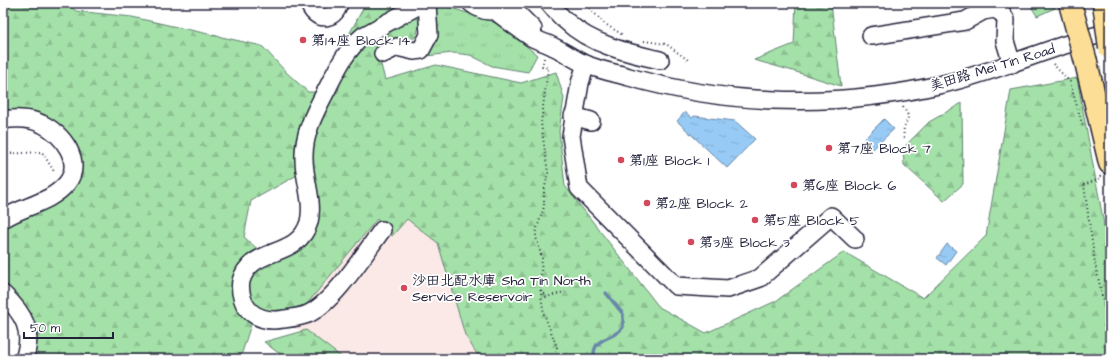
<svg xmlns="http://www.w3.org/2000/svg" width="1113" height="362" font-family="'Architects Daughter','LXGW WenKai TC',sans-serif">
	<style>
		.built { fill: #fbe9e7 }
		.forest { fill: url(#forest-firs); stroke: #638272 }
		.park { fill: url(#park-tufts); stroke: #638272 }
		.water { fill: url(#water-ripples); stroke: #6887aa }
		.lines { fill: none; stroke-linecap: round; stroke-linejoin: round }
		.stream { stroke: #6887aa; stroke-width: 3.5 }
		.minor-casing { stroke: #22223b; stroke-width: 20 }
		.highway-casing { stroke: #22223b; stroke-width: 25 }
		.path { stroke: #22223b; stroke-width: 2; stroke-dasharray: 1 3; stroke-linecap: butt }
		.minor { stroke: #fff; stroke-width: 17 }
		.highway { stroke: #fcde96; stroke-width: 22 }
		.highway-bridge-casing { stroke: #22223b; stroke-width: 25; stroke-linecap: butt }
		.highway-bridge { stroke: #fcde96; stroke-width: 22 }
		.poi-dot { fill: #d1495b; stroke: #fff; stroke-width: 1.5 }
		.labels { text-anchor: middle; stroke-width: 3.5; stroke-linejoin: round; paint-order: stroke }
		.poi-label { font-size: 14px; fill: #22223b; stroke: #fff; text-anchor: start }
		.street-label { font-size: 14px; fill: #22223b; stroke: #fff }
	</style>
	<defs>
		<pattern id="forest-firs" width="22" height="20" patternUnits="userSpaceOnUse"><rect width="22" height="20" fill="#a4e1a8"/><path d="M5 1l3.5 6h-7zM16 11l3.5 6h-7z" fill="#8dc192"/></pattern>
		<pattern id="park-tufts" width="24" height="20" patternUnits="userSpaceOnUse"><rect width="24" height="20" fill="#a4e1a8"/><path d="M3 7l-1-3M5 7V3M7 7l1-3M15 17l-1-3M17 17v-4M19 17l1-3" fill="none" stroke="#8dc192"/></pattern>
		<pattern id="water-ripples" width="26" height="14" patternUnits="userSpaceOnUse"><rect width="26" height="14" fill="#97caf4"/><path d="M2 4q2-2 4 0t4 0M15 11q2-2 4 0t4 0" fill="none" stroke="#82add2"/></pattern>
	</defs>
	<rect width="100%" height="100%" fill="#fff"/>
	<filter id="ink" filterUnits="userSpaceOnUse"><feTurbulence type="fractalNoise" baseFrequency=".025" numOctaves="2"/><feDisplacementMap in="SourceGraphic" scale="8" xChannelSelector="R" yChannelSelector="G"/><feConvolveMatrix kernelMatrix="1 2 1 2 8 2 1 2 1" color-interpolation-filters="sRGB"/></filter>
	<g filter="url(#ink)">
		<polygon class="built" points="395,205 449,226 465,335 480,359 319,359 309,335 284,323 282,315 291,259 383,221"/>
		<g class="forest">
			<polygon points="3,3 67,3 76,11 132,17 262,46 286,72 308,92 321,92 299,174 251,201 244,237 262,253 246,264 252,321 240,359 26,359 32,319 3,283 3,229 64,197 75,146 3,112"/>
			<polygon points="366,3 398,3 398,7 346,40"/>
			<polygon points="796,3 831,3 841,86 793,71 754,60 794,44"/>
			<polygon points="1029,3 1053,3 1055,8 1037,16"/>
			<polygon points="412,17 421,19 416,37 378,53 385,80 436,65 521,83 556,72 564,98 559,131 565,186 659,307 706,333 776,301 844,252 923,298 986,236 1011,90 1077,78 1110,257 1110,359 480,359 465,335 438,243 407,219 392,236 377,219 306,305 269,314 254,307 247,288 253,270 299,247 310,165 311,145 332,93 338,92 342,68 368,40"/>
			<polygon points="962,103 963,184 944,201 904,165 903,148 929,122"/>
			<polygon points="306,330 344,359 286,359 264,342"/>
		</g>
		<polygon class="park" points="436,3 486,19 502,26 537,55 528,72 492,66 470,55 453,53 426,56 434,28"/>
		<g class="water">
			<polygon points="685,112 692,118 694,116 735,121 755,139 727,168 677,121"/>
			<polygon points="884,119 894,129 873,149 863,140"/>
			<polygon points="947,244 956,251 946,265 937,258"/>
		</g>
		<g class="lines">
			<path class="stream" d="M 594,359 C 592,335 612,342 623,327 L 623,314 L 606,293"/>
			<g class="minor-casing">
				<g id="minor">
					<path d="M 309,3 C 314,21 335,22 339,3"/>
					<path d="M 471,3 C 481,11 492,14 503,6"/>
					<polyline points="510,3 520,16 533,29"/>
					<path d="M 549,3 C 554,9 560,16 566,21 C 590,44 628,53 660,60"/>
					<path d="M 494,10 C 506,19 518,29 531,37 C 538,41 547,43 554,47 C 565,52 575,60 585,64 C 599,70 615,73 629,77 C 731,106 840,108 943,84 C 1000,71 1053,45 1110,32"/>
					<polyline points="871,36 965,21 983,11 995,9 1002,13 1006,20 1005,41 1012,64"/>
					<polyline points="383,54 397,47 414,51 421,50 429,35 427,3"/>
					<polyline points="586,64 580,83 571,136 579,188 676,286 728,289 760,278 831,216 855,239"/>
					<polyline points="573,116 591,121"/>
					<path d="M 3,120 C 16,118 30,118 42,124 C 62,133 84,162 67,183 C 51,203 23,206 3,219"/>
					<path d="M 382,230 C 364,254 335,301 308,314 C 301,317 292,318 284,319 C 273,321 262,321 252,313 C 243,306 239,292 241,281 C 251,245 298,260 309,222 C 314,201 304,180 304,159 C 303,134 315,112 326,91 C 336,71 345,51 363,36 L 423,3"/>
					<path d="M 3,294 C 24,314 34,331 24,359"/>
				</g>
			</g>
			<g class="highway-casing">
				<polyline id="highway" points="1086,62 1110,163"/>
			</g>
			<g class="path">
				<polyline points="584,3 605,24 623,35"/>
				<polyline points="441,4 458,8"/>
				<polyline points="644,41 666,44 688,60"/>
				<polyline points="544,58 542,66 548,68 541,123 548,173 544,192 544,207 536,231 536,237 542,258 540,287 542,302 544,314 557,347 556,359"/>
				<polyline points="1053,64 1070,82 1083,127"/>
				<path d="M 903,107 C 911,119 908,116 904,128 C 903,132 904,137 904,141"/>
				<polyline points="3,154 42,152 55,173"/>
				<polyline points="1100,176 1101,178 1084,185 1095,263 1110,333"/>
				<polyline points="541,290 546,297 565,292"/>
			</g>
			<use href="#minor" class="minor"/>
			<use href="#highway" class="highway"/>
			<g class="highway-bridge-casing">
				<g id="highway-bridge">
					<polyline points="1070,3 1086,62"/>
					<polyline points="1104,3 1110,48"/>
				</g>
			</g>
			<use href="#highway-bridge" class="highway-bridge"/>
		</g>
	</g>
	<g class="poi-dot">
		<circle cx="303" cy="40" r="4"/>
		<circle cx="829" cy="148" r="4"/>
		<circle cx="621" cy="160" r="4"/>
		<circle cx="794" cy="185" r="4"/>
		<circle cx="647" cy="203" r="4"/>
		<circle cx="755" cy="220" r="4"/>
		<circle cx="691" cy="242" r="4"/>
		<circle cx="404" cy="288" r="4"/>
	</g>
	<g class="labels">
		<g class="poi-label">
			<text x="311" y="45">第14座 Block 14</text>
			<text x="837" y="153">第7座 Block 7</text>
			<text x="629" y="165">第1座 Block 1</text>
			<text x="802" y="190">第6座 Block 6</text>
			<text x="655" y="208">第2座 Block 2</text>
			<text x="763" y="225">第5座 Block 5</text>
			<text x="699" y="247">第3座 Block 3</text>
			<text x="412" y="285">沙田北配水庫 Sha Tin North<tspan x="412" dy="16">Service Reservoir</tspan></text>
		</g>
		<g class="street-label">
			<text transform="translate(992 67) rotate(-17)" y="5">美田路 Mei Tin Road</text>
		</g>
	</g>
	<rect width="1113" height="362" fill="none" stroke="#fff" stroke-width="16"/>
	<rect x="8" y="8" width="1097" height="346" fill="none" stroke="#22223b" stroke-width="1.5" filter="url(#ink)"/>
	<path d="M24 332v6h89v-6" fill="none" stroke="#22223b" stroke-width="2"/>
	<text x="30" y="332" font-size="12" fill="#22223b" stroke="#ffffff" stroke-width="3" paint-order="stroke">50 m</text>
</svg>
